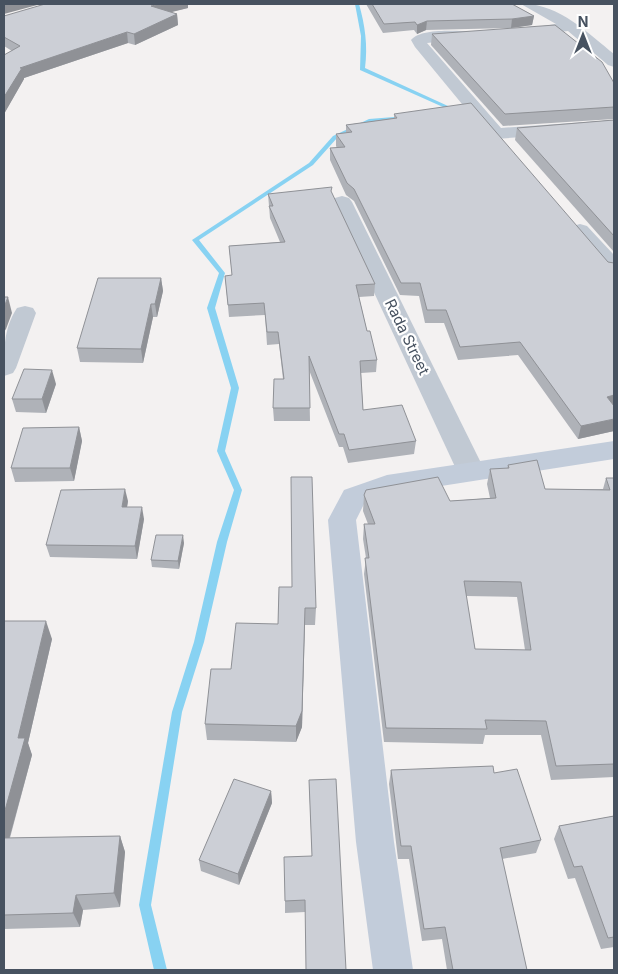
<svg xmlns="http://www.w3.org/2000/svg" width="618" height="974" font-family="Inter,sans-serif">
	<style>
		.lines { fill: none; stroke-linecap: round; stroke-linejoin: round }
		.stream { fill: #88d2f2; fill-rule: evenodd }
		.street { fill: #c1c9d3; fill-rule: evenodd }
		.secondary { fill: #c2ccda; fill-rule: evenodd }
		.wall { fill: #afb2b8; fill-rule: evenodd }
		.shaded-wall { fill: #8f9196 }
		.building { fill: #cccfd6; stroke: #8f9196; fill-rule: evenodd }
		.labels { text-anchor: middle; stroke-width: 4.5; stroke-linejoin: round; paint-order: stroke }
		.street-label { font-size: 15px; fill: #475260; stroke: #fff }
	</style>
	<rect width="100%" height="100%" fill="#f3f1f1"/>
	<g class="lines">
		<g class="stream">
			<path d="M 355,4 L 359,4 C 365,25 368,46 365,68 L 448,106 L 448,108 L 440,116 L 435,115 L 443,107 L 360,70 L 361,36 Z"/>
			<polygon points="394,117 397,119 396,120 372,122 337,138 313,165 199,240 225,273 215,308 239,388 225,451 242,490 227,542 204,642 182,712 151,905 167,970 154,970 139,905 172,712 194,642 217,542 234,490 217,451 231,388 207,308 219,273 192,240 309,163 333,136 369,119"/>
		</g>
		<g class="street">
			<path d="M 521,4 C 557,2 588,33 614,54 L 614,67 L 608,65 L 568,31 L 523,37 L 518,36 L 516,33 L 518,30 L 556,24 Z"/>
			<path d="M 470,31 L 477,35 L 475,38 L 427,43 L 501,128 L 614,120 L 614,130 L 496,139 L 490,138 L 415,47 L 411,40 C 420,28 456,31 470,31 Z"/>
			<polygon points="342,196 349,198 352,202 485,471 481,478 471,481 461,478 457,471 332,202 335,198"/>
			<polygon points="580,224 587,226 614,255 614,274 606,273 570,230 573,226"/>
			<path d="M 25,306 L 33,308 L 36,313 L 16,368 L 13,373 L 4,376 C 4,351 3,329 17,308 Z"/>
		</g>
		<polygon class="secondary" points="614,441 614,459 390,494 364,504 356,520 394,842 413,970 373,970 356,842 328,520 344,490 387,475"/>
	</g>
	<g class="wall">
		<polygon points="366,4 512,4 534,16 532,25 511,28 426,30 417,34 414,30 383,33"/>
		<polygon points="188,8 170,12 177,14 178,25 135,45 128,43 24,78 24,79 4,114 4,55 12,51 4,46 4,16"/>
		<polygon points="432,34 614,83 614,119 503,126 431,45"/>
		<polygon points="394,114 614,431 578,439 518,355 458,360 444,323 425,323 419,296 400,295 354,201 346,195 330,160 330,148 337,148 336,146 336,134 346,133 346,125 394,118"/>
		<polygon points="614,120 614,252 515,140 517,128"/>
		<polygon points="268,194 332,194 375,284 374,296 359,297 367,331 377,360 376,372 361,373 363,410 416,441 414,454 348,463 343,447 339,447 309,370 310,421 274,421 273,408 283,379 279,344 267,345 265,315 229,317 225,276 232,275 229,246 280,242 270,218"/>
		<polygon points="161,278 163,291 157,317 153,317 143,363 80,362 77,348"/>
		<polygon points="56,384 46,413 16,412 12,399"/>
		<polygon points="79,427 82,441 74,481 15,482 11,468"/>
		<path d="M 508,465 L 545,489 L 603,489 L 606,478 L 614,478 L 614,777 L 551,780 L 541,735 L 485,735 L 483,744 L 384,742 L 364,574 L 366,558 L 363,539 L 364,524 L 368,524 L 363,511 L 364,495 L 450,501 L 490,498 L 487,484 L 490,469 L 507,469 ZM 466,596 L 517,597 L 525,650 L 475,649 Z"/>
		<polygon points="128,501 127,507 144,519 137,559 50,557 46,545"/>
		<polygon points="184,543 179,569 152,567 151,560"/>
		<polygon points="279,587 316,608 315,625 305,625 302,727 296,742 207,740 205,724 231,669 278,624"/>
		<polygon points="4,621 52,639 28,743 32,755 10,838 120,836 125,852 120,907 83,910 80,927 4,929"/>
		<polygon points="391,770 494,773 541,840 536,853 502,859 527,970 447,970 442,939 422,941 409,859 398,859 389,784"/>
		<polygon points="309,780 346,970 305,912 285,913 285,901 312,856"/>
		<polygon points="271,791 272,803 239,885 201,871 199,860"/>
		<polygon points="614,816 614,947 601,949 575,878 568,879 554,839 559,826"/>
	</g>
	<g class="shaded-wall">
		<polygon points="4,4 41,4 4,14"/>
		<polygon points="161,4 188,4 188,8 152,17 151,6"/>
		<polygon points="177,14 178,25 135,45 134,34"/>
		<polygon points="534,16 532,25 511,28 512,19"/>
		<polygon points="427,21 426,30 417,34 417,25"/>
		<polygon points="127,32 128,43 24,78 24,79 4,114 4,97 20,68"/>
		<polygon points="161,278 163,291 157,317 155,304"/>
		<polygon points="8,297 12,313 6,329 4,332 4,307"/>
		<polygon points="151,304 153,317 143,363 141,349"/>
		<polygon points="52,370 56,384 46,413 42,399"/>
		<polygon points="614,395 614,407 607,397"/>
		<polygon points="614,419 614,431 578,439 581,426"/>
		<polygon points="79,427 82,441 74,481 70,468"/>
		<polygon points="125,489 128,501 125,519 122,507"/>
		<polygon points="142,507 144,519 137,559 135,546"/>
		<polygon points="183,535 184,543 179,569 178,561"/>
		<polygon points="305,608 302,727 296,742 296,726"/>
		<polygon points="46,621 52,639 28,743 32,755 5,854 4,851 4,814 18,738"/>
		<polygon points="271,791 272,803 239,885 238,874"/>
		<polygon points="120,836 125,852 120,907 114,893"/>
		<polygon points="76,895 83,910 80,927 73,913"/>
	</g>
	<g class="building">
		<polygon points="45,4 161,4 151,6 177,14 134,34 127,32 20,68 22,68 4,97 4,55 20,46 4,37 4,16"/>
		<polygon points="372,4 512,4 534,16 512,19 427,21 417,25 415,22 384,24"/>
		<polygon points="555,25 602,62 614,83 614,107 505,114 432,34"/>
		<polygon points="471,103 608,262 614,263 614,395 607,397 614,406 614,419 581,426 520,342 460,347 446,310 427,310 420,283 401,283 354,189 347,183 330,148 345,147 336,134 352,132 346,125 397,118 394,114"/>
		<polygon points="614,120 614,236 517,128"/>
		<polygon points="332,187 331,191 375,284 356,285 367,331 370,331 377,360 360,361 363,410 402,405 416,441 349,450 344,434 339,434 309,356 310,408 273,408 274,379 284,379 278,332 267,332 264,303 228,305 225,276 232,275 229,246 285,242 269,206 273,206 268,194"/>
		<polygon points="98,278 161,278 155,304 151,304 141,349 77,348"/>
		<polygon points="4,297 8,297 4,307"/>
		<polygon points="24,369 52,370 42,399 12,399"/>
		<polygon points="79,427 70,468 11,468 23,428"/>
		<path d="M 537,460 L 545,489 L 610,490 L 606,478 L 614,478 L 614,764 L 556,766 L 546,721 L 485,720 L 487,729 L 386,728 L 365,558 L 369,558 L 364,524 L 375,524 L 364,495 L 366,490 L 438,477 L 450,501 L 496,498 L 490,469 L 509,468 L 508,465 ZM 464,581 L 521,582 L 531,650 L 475,649 Z"/>
		<polygon points="291,477 312,477 316,608 305,608 302,711 296,726 205,724 211,669 231,669 236,623 278,624 279,587 292,587"/>
		<polygon points="125,489 122,507 142,507 135,546 46,545 61,490"/>
		<polygon points="156,535 183,535 178,561 151,560"/>
		<polygon points="4,621 46,621 18,738 25,738 4,814"/>
		<polygon points="493,766 494,773 517,769 541,840 500,848 527,970 453,970 445,927 424,929 411,846 401,846 391,770"/>
		<polygon points="234,779 271,791 238,874 199,860"/>
		<polygon points="336,779 346,970 306,970 305,900 285,901 284,857 312,856 309,780"/>
		<polygon points="614,816 614,937 608,938 582,866 574,867 559,826"/>
		<polygon points="120,836 114,893 76,895 73,913 4,915 4,838"/>
	</g>
	<g class="labels">
		<g class="street-label">
			<text transform="translate(407 337) rotate(64)" y="5">Rada Street</text>
		</g>
	</g>
	<rect width="618" height="974" fill="none" stroke="#475260" stroke-width="10"/>
	<g transform="translate(583 35)" stroke="#ffffff" stroke-width="4" paint-order="stroke">
	<path d="M0-4L9 19L0 12L-9 19Z" fill="#475260"/>
	<text y="-8" font-size="14" font-weight="bold" text-anchor="middle" fill="#475260">N</text>
	</g>
</svg>
